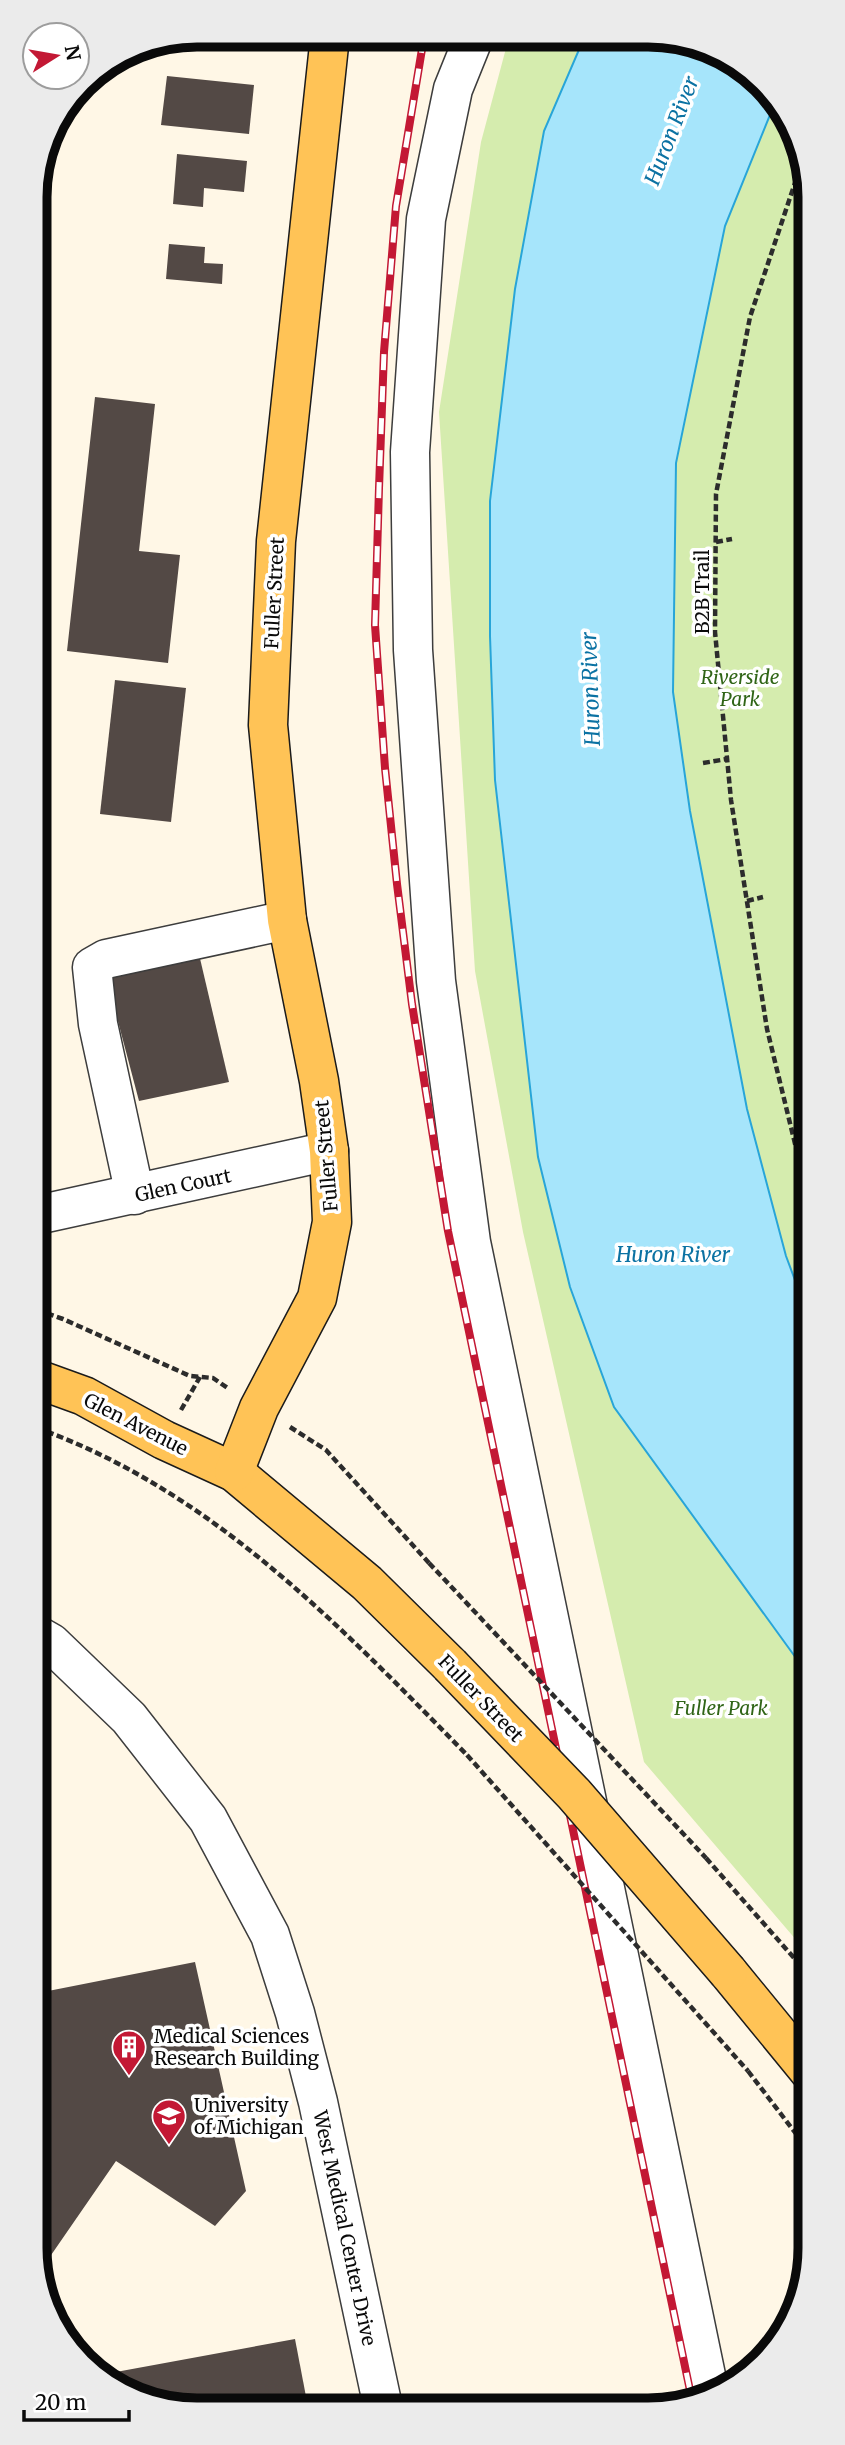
<svg xmlns="http://www.w3.org/2000/svg" width="845" height="2445" font-family="Merriweather,serif">
	<style>
		.green { fill: #d5ecae }
		.water { fill: #a6e5fb; stroke: #28a5d8; stroke-width: 2 }
		.building { fill: #534945 }
		.lines { fill: none; stroke-linecap: round; stroke-linejoin: round }
		.minor-casing { stroke: #3d3d3d; stroke-width: 41 }
		.major-casing { stroke: #1b1b1b; stroke-width: 41 }
		.path { stroke: #2c2c2c; stroke-width: 4.5; stroke-dasharray: 7 3.5; stroke-linecap: butt }
		.minor { stroke: #fff; stroke-width: 38 }
		.major { stroke: #ffc356; stroke-width: 38 }
		.rail-casing { stroke: #c31834; stroke-width: 8 }
		.rail { stroke: #fff; stroke-width: 5; stroke-dasharray: 16; stroke-linecap: butt }
		.major-bridge-casing { stroke: #1b1b1b; stroke-width: 41; stroke-linecap: butt }
		.path-bridge { stroke: #2c2c2c; stroke-width: 4.5; stroke-dasharray: 7 3.5; stroke-linecap: butt }
		.major-bridge { stroke: #ffc356; stroke-width: 38 }
		.labels { text-anchor: middle; stroke-width: 7; stroke-linejoin: round; paint-order: stroke }
		.street-label { font-size: 19px; fill: #0a0a0a; stroke: #fff }
		.park-label { font-size: 19px; font-style: italic; fill: #306517; stroke: #fff }
		.poi-label { font-size: 19px; fill: #0a0a0a; stroke: #fff; text-anchor: start }
		.water-label { font-size: 21px; font-style: italic; fill: #0b72a3; stroke: #fff }
		.rim { fill: none; stroke: #0a0a0a; stroke-width: 9 }
	</style>
	<rect width="100%" height="100%" fill="#fff7e6"/>
	<g class="green">
		<polygon points="509,37 584,38 544,131 515,289 490,501 490,636 495,780 538,1157 570,1287 614,1407 809,1676 809,1955 644,1762 523,1232 475,971 439,412 481,142"/>
		<polygon points="774,105 807,165 808,1315 786,1256 747,1109 690,811 673,692 676,463 725,226"/>
	</g>
	<polygon class="water" points="584,38 680,38 763,83 774,105 725,226 676,463 673,692 690,811 747,1109 786,1256 808,1315 809,1676 614,1407 570,1287 538,1157 495,780 490,636 490,501 515,289 544,131"/>
	<g class="building">
		<polygon points="167,76 254,85 249,134 161,125"/>
		<polygon points="177,154 247,161 244,192 204,188 203,207 173,204"/>
		<polygon points="169,244 205,247 204,263 223,264 222,284 166,279"/>
		<polygon points="95,397 155,404 139,551 180,555 168,663 67,651"/>
		<polygon points="115,680 186,688 171,822 100,814"/>
		<polygon points="198,950 229,1082 139,1101 105,972"/>
		<polygon points="195,1962 246,2191 215,2226 116,2161 38,2274 38,1993"/>
		<polygon points="295,2339 308,2407 166,2407 105,2374"/>
	</g>
	<g class="lines">
		<g class="minor-casing">
			<g id="minor">
				<polyline points="474,37 453,89 426,219 410,452 413,650 436,981 471,1242 709,2390"/>
				<polyline points="135,1195 98,1024 92,967 106,959 287,920"/>
				<polyline points="37,1215 329,1151"/>
				<polyline points="37,1635 51,1643 129,1718 208,1819 270,1935 295,2013 318,2102 383,2407"/>
			</g>
		</g>
		<g class="major-casing">
			<g id="major">
				<polyline points="37,1379 84,1396 164,1440 234,1472 367,1583 450,1665"/>
				<polyline points="234,1472 259,1408 317,1298 332,1222 329,1151 319,1081 287,920 268,725 276,541 330,36"/>
				<polyline points="728,1972 809,2071"/>
			</g>
		</g>
		<g class="path">
			<polyline points="803,159 750,317 716,494 715,632 731,800 767,1029 808,1197"/>
			<polyline points="716,542 732,539"/>
			<polyline points="703,763 727,759"/>
			<polyline points="747,901 763,897"/>
			<polyline points="37,1310 63,1319 190,1376 213,1378 229,1389"/>
			<polyline points="181,1410 200,1377"/>
			<polyline points="290,1427 326,1450 429,1563"/>
			<path d="M 37,1428 C 211,1490 340,1626 467,1755"/>
			<polyline points="706,1858 809,1975"/>
			<polyline points="748,2071 810,2152"/>
		</g>
		<use href="#minor" class="minor"/>
		<use href="#major" class="major"/>
		<g class="rail-casing">
			<polyline id="rail" points="424,37 396,206 384,352 379,488 375,625 385,768 397,884 412,1004 448,1231 692,2400"/>
		</g>
		<use href="#rail" class="rail"/>
		<g class="major-bridge-casing">
			<polyline id="major-bridge" points="450,1665 574,1794 728,1972"/>
		</g>
		<g class="path-bridge">
			<polyline points="429,1563 706,1858"/>
			<polyline points="467,1755 748,2071"/>
		</g>
		<use href="#major-bridge" class="major-bridge"/>
	</g>
	<defs>
		<g id="building-pin" transform="scale(1.75)"><path d="M0 17L-7.5 6A9.5 9.5 0 1 1 7.5 6Z" fill="#c31834" stroke="#fff"/><path d="M-4-6H4V6H1V3H-1V6H-4ZM-2.5-4.3h1.7v1.8h-1.7ZM.8-4.3h1.7v1.8H.8ZM-2.5-1h1.7V.8h-1.7ZM.8-1h1.7V.8H.8Z" fill="#fff"/></g>
		<g id="university-pin" transform="scale(1.75)"><path d="M0 17L-7.5 6A9.5 9.5 0 1 1 7.5 6Z" fill="#c31834" stroke="#fff"/><path d="M0-5L7-2L0 1L-7-2ZM-4 1L0 2.5L4 1V4Q0 6-4 4Z" fill="#fff"/></g>
	</defs>
	<g fill-rule="evenodd">
		<use href="#building-pin" x="129" y="2047"/>
		<use href="#university-pin" x="169" y="2116"/>
	</g>
	<g class="labels">
		<g class="street-label">
			<text transform="translate(702 592) rotate(-90)" y="7">B2B Trail</text>
			<text transform="translate(274 593) rotate(-87)" y="7">Fuller Street</text>
			<text transform="translate(326 1156) rotate(-95)" y="7">Fuller Street</text>
			<text transform="translate(183 1185) rotate(-12)" y="7">Glen Court</text>
			<text transform="translate(136 1424) rotate(27)" y="7">Glen Avenue</text>
			<text transform="translate(481 1698) rotate(46)" y="7">Fuller Street</text>
			<text transform="translate(345 2228) rotate(78)" y="7">West Medical Center Drive</text>
		</g>
		<g class="park-label">
			<text x="740" y="684">Riverside<tspan x="740" dy="22">Park</tspan></text>
			<text x="721" y="1715">Fuller Park</text>
		</g>
		<g class="poi-label">
			<text x="154" y="2043">Medical Sciences<tspan x="154" dy="22">Research Building</tspan></text>
			<text x="194" y="2112">University<tspan x="194" dy="22">of Michigan</tspan></text>
		</g>
		<g class="water-label">
			<text transform="translate(672 131) rotate(-69)" y="7">Huron River</text>
			<text transform="translate(591 689) rotate(-92)" y="7">Huron River</text>
			<text x="673" y="1262">Huron River</text>
		</g>
	</g>
	<path d="M0 0H845V2445H0ZM197 47H648A150 150 0 0 1 798 197V2248A150 150 0 0 1 648 2398H197A150 150 0 0 1 47 2248V197A150 150 0 0 1 197 47Z" fill="#ebebeb" fill-rule="evenodd"/>
	<path class="rim" d="M197 47H648A150 150 0 0 1 798 197V2248A150 150 0 0 1 648 2398H197A150 150 0 0 1 47 2248V197A150 150 0 0 1 197 47Z"/>
	<g transform="translate(56 56) rotate(79)"><circle r="33" fill="#ffffff" stroke="#9d9d9d" stroke-width="2"/>
	<path d="M0-5L12 26L0 18L-12 26Z" fill="#c31834"/>
	<text y="-10" font-size="19" font-weight="bold" text-anchor="middle" fill="#0a0a0a">N</text>
	</g>
	<path d="M24 2410v10h105v-10" fill="none" stroke="#0a0a0a" stroke-width="3.5"/>
	<text x="35" y="2410" font-size="21" fill="#0a0a0a" stroke="#ffffff" stroke-width="5" paint-order="stroke">20 m</text>
</svg>
